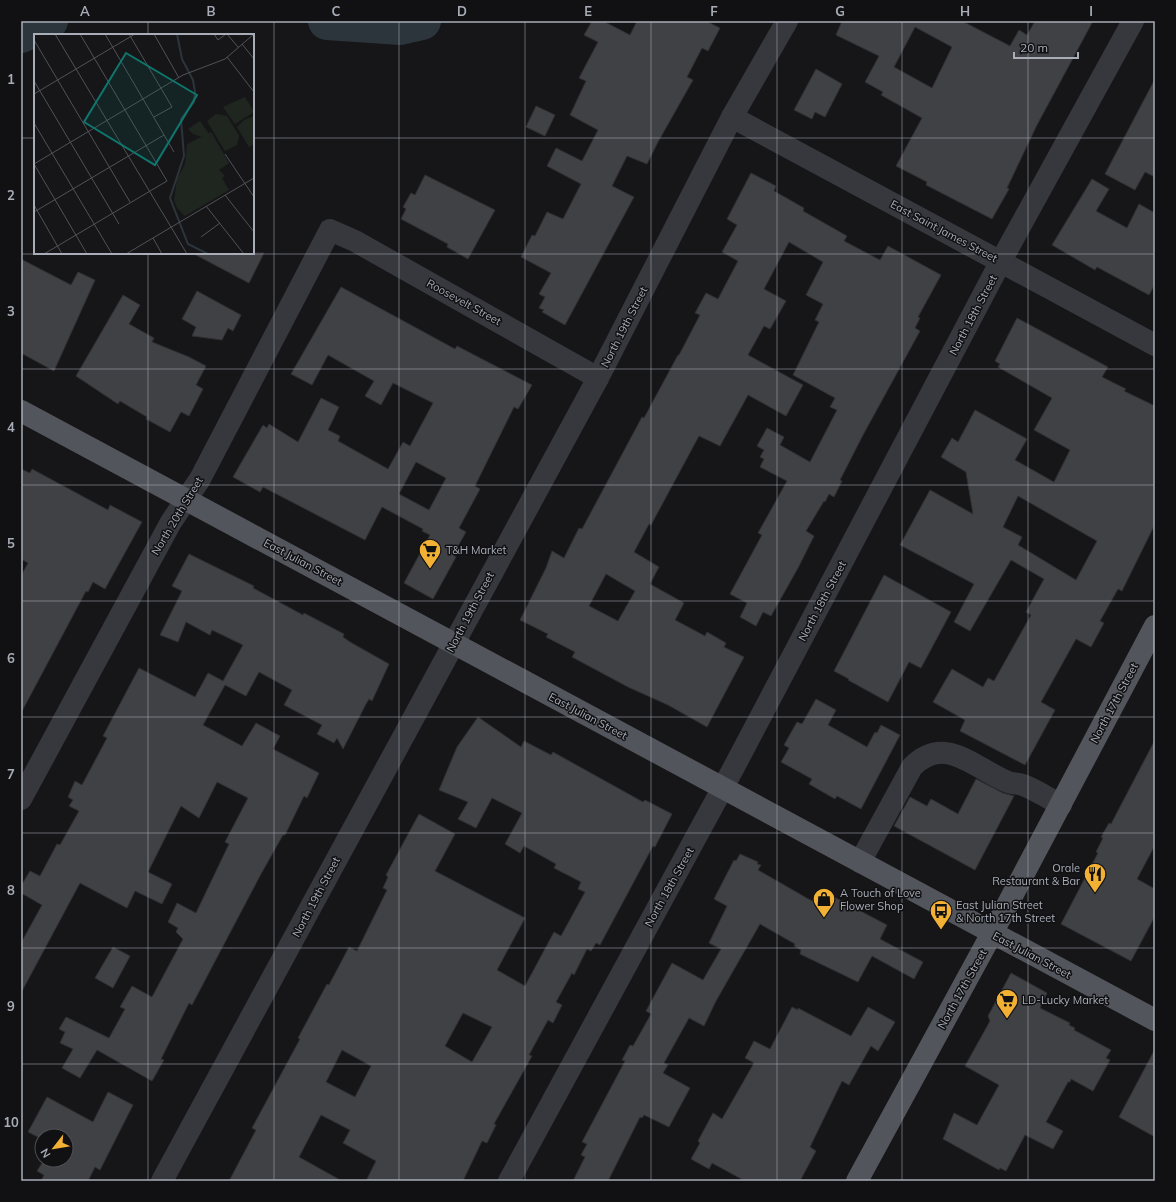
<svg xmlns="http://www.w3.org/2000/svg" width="1176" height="1202" font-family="Mulish,sans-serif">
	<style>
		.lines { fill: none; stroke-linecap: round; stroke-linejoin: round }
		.river { stroke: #2c353c; stroke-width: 38 }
		.building { fill: #404145; stroke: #303034; fill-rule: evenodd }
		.minor { stroke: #37383d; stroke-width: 22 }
		.major { stroke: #53555c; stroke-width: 22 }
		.grid { fill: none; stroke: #a8adb8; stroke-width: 1; stroke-opacity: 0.55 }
		.labels { text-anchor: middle; stroke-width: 3; stroke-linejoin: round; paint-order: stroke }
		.street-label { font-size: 11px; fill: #a8adb8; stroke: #111113 }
		.poi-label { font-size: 11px; fill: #a8adb8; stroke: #111113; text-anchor: start }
		.inset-river { fill: none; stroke: #2c353c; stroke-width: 2 }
		.inset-road { fill: none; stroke: #505258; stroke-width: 1 }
		.view { fill: #0f766e; fill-opacity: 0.15; stroke: #0f766e; stroke-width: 2 }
		.inset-edge { fill: none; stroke: #a8adb8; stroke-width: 2 }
		.neatline { fill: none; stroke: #a8adb8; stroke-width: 1.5 }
		.grid-label { font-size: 13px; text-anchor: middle; font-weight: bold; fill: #a8adb8 }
	</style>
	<rect width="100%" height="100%" fill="#161618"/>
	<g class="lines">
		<g class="river">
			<polyline points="327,21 400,26 422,21"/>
			<polyline points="21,34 49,21"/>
		</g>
	</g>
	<g class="building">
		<polygon points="592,21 603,21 630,35 637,21 706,21 720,28 708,51 702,48 687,77 693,80 658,142 647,164 627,156 612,186 634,197 565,325 542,312 544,310 539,308 545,297 539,294 551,273 521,257 532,235 535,236 547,212 563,219 581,184 547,166 556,148 582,161 598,130 570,115 586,81 579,78 598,42 584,35"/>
		<path d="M 842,21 L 962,21 L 1010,46 L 1019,30 L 1027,35 L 1035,21 L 1093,21 L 1037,125 L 1007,188 L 1009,189 L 992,219 L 926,185 L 927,182 L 896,166 L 922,118 L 881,95 L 883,92 L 865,82 L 879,56 L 836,35 ZM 915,27 L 952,47 L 932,88 L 894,67 Z"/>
		<polygon points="816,69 842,84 825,117 815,112 812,119 794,110"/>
		<polygon points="1155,79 1155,177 1145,172 1135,190 1105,174"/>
		<polygon points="536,106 555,115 545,136 526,127"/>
		<path d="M 751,173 L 776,186 L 774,191 L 804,208 L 803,211 L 847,236 L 844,241 L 880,260 L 888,246 L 941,275 L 918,317 L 920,318 L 915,328 L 920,331 L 863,435 L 840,480 L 842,481 L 834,497 L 829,494 L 825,502 L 824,501 L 806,531 L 814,536 L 798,568 L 771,616 L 763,612 L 756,626 L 740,617 L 747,603 L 730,594 L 762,535 L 758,533 L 787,481 L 760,467 L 764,459 L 760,457 L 764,450 L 757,446 L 767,428 L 784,437 L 780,445 L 810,462 L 837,410 L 830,407 L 835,398 L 793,375 L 819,322 L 815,320 L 823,304 L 806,295 L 823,262 L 789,242 L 764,289 L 786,301 L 770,329 L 764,326 L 748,355 L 803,385 L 786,416 L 748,395 L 720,446 L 699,436 L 651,525 L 649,524 L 634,552 L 659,567 L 650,584 L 684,603 L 675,620 L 705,636 L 707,632 L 726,643 L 724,647 L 744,657 L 707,727 L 668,705 L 628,687 L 572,657 L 575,652 L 546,637 L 548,634 L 520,620 L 546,568 L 552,551 L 564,558 L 579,528 L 582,529 L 642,417 L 644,418 L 678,355 L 679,355 L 700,315 L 695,313 L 706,293 L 718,299 L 738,261 L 722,252 L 737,225 L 727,219 ZM 606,574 L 635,591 L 618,621 L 589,606 Z"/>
		<polygon points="425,175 495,210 468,259 447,247 448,244 401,219 406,209 403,207 411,193 415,195"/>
		<polygon points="1092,179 1109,189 1096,211 1127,228 1139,204 1155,213 1155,284 1149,295 1097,267 1095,270 1052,245"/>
		<polygon points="192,253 264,253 249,283"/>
		<polygon points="21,259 71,285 78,272 95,280 54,371 21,353"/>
		<path d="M 341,287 L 455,349 L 457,346 L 532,385 L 518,409 L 514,407 L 475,486 L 480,489 L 459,528 L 466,532 L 453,555 L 456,557 L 433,599 L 404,583 L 430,535 L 422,531 L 423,529 L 382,507 L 365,540 L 263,487 L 260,492 L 233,477 L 263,425 L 267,428 L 269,424 L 298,442 L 321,398 L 339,407 L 328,430 L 340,436 L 338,441 L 388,469 L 403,442 L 410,446 L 433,403 L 393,383 L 381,405 L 365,396 L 374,381 L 328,355 L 312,385 L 291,374 ZM 416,462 L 446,478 L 429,510 L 399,494 Z"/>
		<polygon points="197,291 241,315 233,331 228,328 222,340 192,336 196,327 182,319"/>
		<polygon points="123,295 140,305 129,324 154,338 152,342 189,357 206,366 196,385 203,389 189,416 181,412 170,432 146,419 147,417 120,401 118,404 76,376"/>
		<path d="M 1017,318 L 1108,367 L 1102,377 L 1126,389 L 1124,391 L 1155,406 L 1155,524 L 1122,591 L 1118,589 L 1100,621 L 1104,623 L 1091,647 L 1076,639 L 1041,702 L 1055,710 L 1025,765 L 960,731 L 965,720 L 933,702 L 952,669 L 983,687 L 988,678 L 994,681 L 1031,615 L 1026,612 L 1044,579 L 1011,560 L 970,631 L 954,622 L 974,584 L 900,545 L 930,490 L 973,514 L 966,472 L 941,457 L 952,438 L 958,442 L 975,410 L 1027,439 L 1015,460 L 1054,482 L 1070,450 L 1034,430 L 1052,398 L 998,367 L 1000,364 L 995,361 ZM 1018,496 L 1097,541 L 1076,580 L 1018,545 L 1022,537 L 1003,527 Z"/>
		<polygon points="21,469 30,473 32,469 108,510 110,505 142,522 105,589 93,582 88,592 86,591 21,713 21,576 28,563 21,559"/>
		<polygon points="189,554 254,586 253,588 303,615 304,613 344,634 343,637 350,642 389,664 372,701 369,699 366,704 343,749 337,738 334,743 317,734 322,725 284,705 292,690 259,672 246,696 225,685 203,725 242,746 256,723 280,736 273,749 319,773 307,798 304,796 285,835 283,835 261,874 192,1005 189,1003 161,1059 164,1060 152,1081 97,1050 80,1078 62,1068 73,1049 60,1043 65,1032 59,1029 66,1017 109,1038 125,1009 120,1007 132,986 152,997 183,939 176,932 178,928 168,922 177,903 196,913 229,844 225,842 248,798 217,782 199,818 181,806 148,872 172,884 162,904 135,891 127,908 80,883 21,993 21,943 42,905 21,893 21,886 30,871 40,876 57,844 60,845 79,811 69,806 73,800 68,797 75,781 82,785 107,738 103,736 139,668 195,697 208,673 223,681 243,645 212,630 210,635 186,622 178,642 160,635 182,591 172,586"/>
		<polygon points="884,575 951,612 921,668 909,662 888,702 848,680 849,679 834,671"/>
		<polygon points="816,699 836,710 828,725 867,747 875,732 877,733 881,725 900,735 861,809 837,796 835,799 809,784 812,779 781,762 789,748 784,745 797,722 802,724"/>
		<path d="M 478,717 L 521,747 L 524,741 L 551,755 L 553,752 L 643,802 L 645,800 L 672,814 L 655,847 L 653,846 L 600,945 L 596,943 L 591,951 L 587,949 L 574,975 L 572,973 L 556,1002 L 562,1005 L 553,1023 L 548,1020 L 529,1055 L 532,1056 L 494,1124 L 496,1125 L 487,1143 L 482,1141 L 463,1181 L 366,1181 L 376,1161 L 343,1143 L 350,1130 L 321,1115 L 299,1157 L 342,1181 L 229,1181 L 256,1130 L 252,1128 L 300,1039 L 298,1038 L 327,984 L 329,985 L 349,947 L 357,951 L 387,890 L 383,888 L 388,877 L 386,875 L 419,814 L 455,834 L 435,871 L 525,918 L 497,970 L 525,986 L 554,932 L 561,936 L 585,892 L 578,889 L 581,882 L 554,868 L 556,864 L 524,846 L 520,853 L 505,844 L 522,813 L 492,798 L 476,828 L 458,819 L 468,802 L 439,790 L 457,747 ZM 463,1013 L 492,1027 L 472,1062 L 445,1046 ZM 342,1050 L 371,1066 L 355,1097 L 326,1082 Z"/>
		<polygon points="1155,740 1155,845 1137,879 1155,889 1155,916 1131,961 1061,924 1098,853 1096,852 1103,838 1101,837 1109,823 1111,824"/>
		<polygon points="976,779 1003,793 1014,796 975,870 894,826 910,797 927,806 931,799 958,814"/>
		<polygon points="740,854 758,862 757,864 761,865 758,870 812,901 816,894 832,902 834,897 887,925 880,939 923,962 914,979 872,956 858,982 800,954 801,950 794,946 795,944 760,924 716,1001 704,1026 689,1018 664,1063 668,1065 663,1073 690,1088 669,1127 644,1115 642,1118 640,1117 608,1181 573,1181 585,1157 581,1155 587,1144 582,1142 625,1061 622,1060 630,1045 633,1046 651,1014 646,1011 672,963 703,980 721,949 709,943 727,906 714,899 734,860 736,861"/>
		<polygon points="113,947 130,956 113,988 95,978"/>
		<polygon points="1011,973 1047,993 1040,1008 1070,1023 1069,1025 1075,1028 1074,1030 1111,1050 1106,1058 1110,1060 1093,1091 1071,1079 1070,1082 1068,1082 1046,1122 1063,1131 1053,1149 1025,1135 1006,1171 1000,1168 999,1170 943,1139 954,1113 977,1125 999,1085 965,1066 990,1021 988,1016"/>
		<polygon points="792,1007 798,1010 798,1008 851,1036 868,1007 895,1022 878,1051 871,1046 849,1085 842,1081 810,1147 816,1151 800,1181 745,1181 712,1163 709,1169 691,1159 700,1143 698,1141 713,1113 722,1119 754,1063 745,1058 754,1041 770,1049"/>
		<polygon points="1155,1049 1155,1137 1119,1117"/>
		<polygon points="108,1092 133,1105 100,1170 95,1167 88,1181 41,1181 44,1175 37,1171 44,1160 66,1160 66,1136 42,1136 42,1139 28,1132 47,1097 93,1122"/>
	</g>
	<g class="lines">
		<g class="minor">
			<polyline points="732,117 1155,345"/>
			<polyline points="21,799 171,522 200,479 330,230 355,241 598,378"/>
			<path d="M 860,862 L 912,767 C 945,733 975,769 1008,782 C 1013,784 1018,783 1023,785 C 1036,790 1048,798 1061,805"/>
			<polyline points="162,1181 598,378 732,117 787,21"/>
			<polyline points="509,1181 733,769 1001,261 1133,21"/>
		</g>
		<g class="major">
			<polyline points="21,411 1155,1020"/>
			<polyline points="857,1181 1003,913 1155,626"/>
		</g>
	</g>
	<path class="grid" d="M 148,21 L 148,35M 274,21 L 274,1181M 399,21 L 399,1181M 525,21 L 525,1181M 651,21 L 651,1181M 777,21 L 777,1181M 902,21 L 902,1181M 1028,21 L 1028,1181M 21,138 L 35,138M 253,138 L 1155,138M 148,253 L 148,1181M 21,254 L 1155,254M 21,369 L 1155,369M 21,485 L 1155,485M 21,601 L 1155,601M 21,717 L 1155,717M 21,833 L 1155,833M 21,948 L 1155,948M 21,1064 L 1155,1064"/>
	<defs>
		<g id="supermarket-pin" transform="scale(1.15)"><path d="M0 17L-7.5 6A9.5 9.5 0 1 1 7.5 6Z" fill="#f2b134" stroke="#111113"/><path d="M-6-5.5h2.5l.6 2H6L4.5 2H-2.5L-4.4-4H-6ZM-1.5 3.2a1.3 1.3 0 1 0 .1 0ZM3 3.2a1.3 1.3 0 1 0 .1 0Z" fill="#111"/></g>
		<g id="restaurant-pin" transform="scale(1.15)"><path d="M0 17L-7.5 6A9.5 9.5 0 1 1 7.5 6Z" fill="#f2b134" stroke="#111113"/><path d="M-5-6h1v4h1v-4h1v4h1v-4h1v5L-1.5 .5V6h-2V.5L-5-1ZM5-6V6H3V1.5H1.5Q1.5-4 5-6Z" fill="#111"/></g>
		<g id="shop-pin" transform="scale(1.15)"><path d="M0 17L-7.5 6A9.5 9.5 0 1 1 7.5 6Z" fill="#f2b134" stroke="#111113"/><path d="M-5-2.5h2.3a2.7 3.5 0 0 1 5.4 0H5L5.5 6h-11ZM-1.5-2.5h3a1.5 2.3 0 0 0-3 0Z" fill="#111"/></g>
		<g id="bus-pin" transform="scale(1.15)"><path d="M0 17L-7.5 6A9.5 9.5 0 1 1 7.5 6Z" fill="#f2b134" stroke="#111113"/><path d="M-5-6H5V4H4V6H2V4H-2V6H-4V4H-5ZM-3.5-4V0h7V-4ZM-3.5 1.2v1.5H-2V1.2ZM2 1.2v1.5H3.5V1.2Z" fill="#111"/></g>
	</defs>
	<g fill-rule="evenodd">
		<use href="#supermarket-pin" x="430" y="550"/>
		<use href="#restaurant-pin" x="1095" y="874"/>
		<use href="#shop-pin" x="824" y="899"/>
		<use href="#bus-pin" x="941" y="911"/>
		<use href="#supermarket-pin" x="1007" y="1000"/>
	</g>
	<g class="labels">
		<g class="street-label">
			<text transform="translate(944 231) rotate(28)" y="4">East Saint James Street</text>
			<text transform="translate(464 302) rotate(29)" y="4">Roosevelt Street</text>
			<text transform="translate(973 315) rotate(-62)" y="4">North 18th Street</text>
			<text transform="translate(624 327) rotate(-63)" y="4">North 19th Street</text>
			<text transform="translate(177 516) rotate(-59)" y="4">North 20th Street</text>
			<text transform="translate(303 562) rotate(28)" y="4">East Julian Street</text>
			<text transform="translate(822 601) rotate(-62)" y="4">North 18th Street</text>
			<text transform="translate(470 612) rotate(-62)" y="4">North 19th Street</text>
			<text transform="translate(1114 703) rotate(-62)" y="4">North 17th Street</text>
			<text transform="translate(588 716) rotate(28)" y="4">East Julian Street</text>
			<text transform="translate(669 887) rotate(-61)" y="4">North 18th Street</text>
			<text transform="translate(316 897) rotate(-62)" y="4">North 19th Street</text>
			<text transform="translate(1032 955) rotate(28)" y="4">East Julian Street</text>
			<text transform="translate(962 989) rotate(-61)" y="4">North 17th Street</text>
		</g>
		<g class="poi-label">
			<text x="446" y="554">T&amp;H Market</text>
			<text x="1080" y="872" text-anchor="end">Orale<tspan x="1080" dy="13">Restaurant &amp; Bar</tspan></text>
			<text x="840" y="897">A Touch of Love<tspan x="840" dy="13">Flower Shop</tspan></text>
			<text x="956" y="909">East Julian Street<tspan x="956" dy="13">&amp; North 17th Street</tspan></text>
			<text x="1022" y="1004">LD-Lucky Market</text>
		</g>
	</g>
	<g transform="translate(34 34)">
		<rect width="220" height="220" fill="#161618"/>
		<path d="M 211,63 L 220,78 L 201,90 L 189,73 ZM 177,98 L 195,129 L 185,136 L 191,142 L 188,144 L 195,156 L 151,182 L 143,174 L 140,166 L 143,145 L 151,130 L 153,110 Z" fill="#1e261f"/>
		<path d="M 182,80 L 193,82 L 210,110 L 205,102 L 203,111 L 191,117 L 173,87 ZM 220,82 L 220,110 L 215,113 L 203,93 L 210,86 ZM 166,87 L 175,100 L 168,103 L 159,100 L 154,95 ZM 174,101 L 186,118 L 175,124 L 165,120 L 156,110 Z" fill="#1e261f"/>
		<path class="inset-river" d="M 143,0 L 148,25 L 159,46 L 161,58 L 160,68 L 147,85 L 150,122 L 136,164 L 154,210 L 174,220"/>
		<path class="inset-road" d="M 21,0 L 137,193M 71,0 L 140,118M 95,0 L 138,73 L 120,83M 120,0 L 145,44M 180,0 L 184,6 L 192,0M 193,0 L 204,13M 0,6 L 96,168M 208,10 L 220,25M 193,23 L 220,58M 0,47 L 85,190M 0,60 L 101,0M 0,89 L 78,220M 191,120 L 220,163M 0,130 L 149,41 L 191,25 L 220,0M 0,130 L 53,220M 191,161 L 220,198M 0,171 L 28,220M 172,172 L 210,220M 0,178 L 130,101M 137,193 L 153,220M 167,203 L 186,189M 119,204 L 128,220M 10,220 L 133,147 L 46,0M 92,220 L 220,144"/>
		<path class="view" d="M 92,19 L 163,61 L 121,131 L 50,88 Z"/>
		<rect width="220" height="220" class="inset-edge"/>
	</g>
	<rect width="1176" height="1202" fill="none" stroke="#111113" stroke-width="44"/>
	<g transform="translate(54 1148) rotate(239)"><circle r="19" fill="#111113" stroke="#4d4f55"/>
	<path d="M0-3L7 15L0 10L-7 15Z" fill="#f2b134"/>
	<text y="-6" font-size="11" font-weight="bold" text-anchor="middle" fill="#a8adb8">N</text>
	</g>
	<path d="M1014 52v6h64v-6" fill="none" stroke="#a8adb8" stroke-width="2"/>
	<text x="1020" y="52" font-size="12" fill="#a8adb8" stroke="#111113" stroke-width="3" paint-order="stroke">20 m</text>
	<rect x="22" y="22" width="1132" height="1158" class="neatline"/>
	<g class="grid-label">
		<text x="85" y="16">A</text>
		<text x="211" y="16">B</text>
		<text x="336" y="16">C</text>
		<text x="462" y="16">D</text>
		<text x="588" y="16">E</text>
		<text x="714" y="16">F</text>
		<text x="840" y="16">G</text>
		<text x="965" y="16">H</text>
		<text x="1091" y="16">I</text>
		<text x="11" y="84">1</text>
		<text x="11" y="200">2</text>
		<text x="11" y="316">3</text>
		<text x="11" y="432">4</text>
		<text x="11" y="548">5</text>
		<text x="11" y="663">6</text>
		<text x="11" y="779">7</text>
		<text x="11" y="895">8</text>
		<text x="11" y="1011">9</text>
		<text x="11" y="1127">10</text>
	</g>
</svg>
